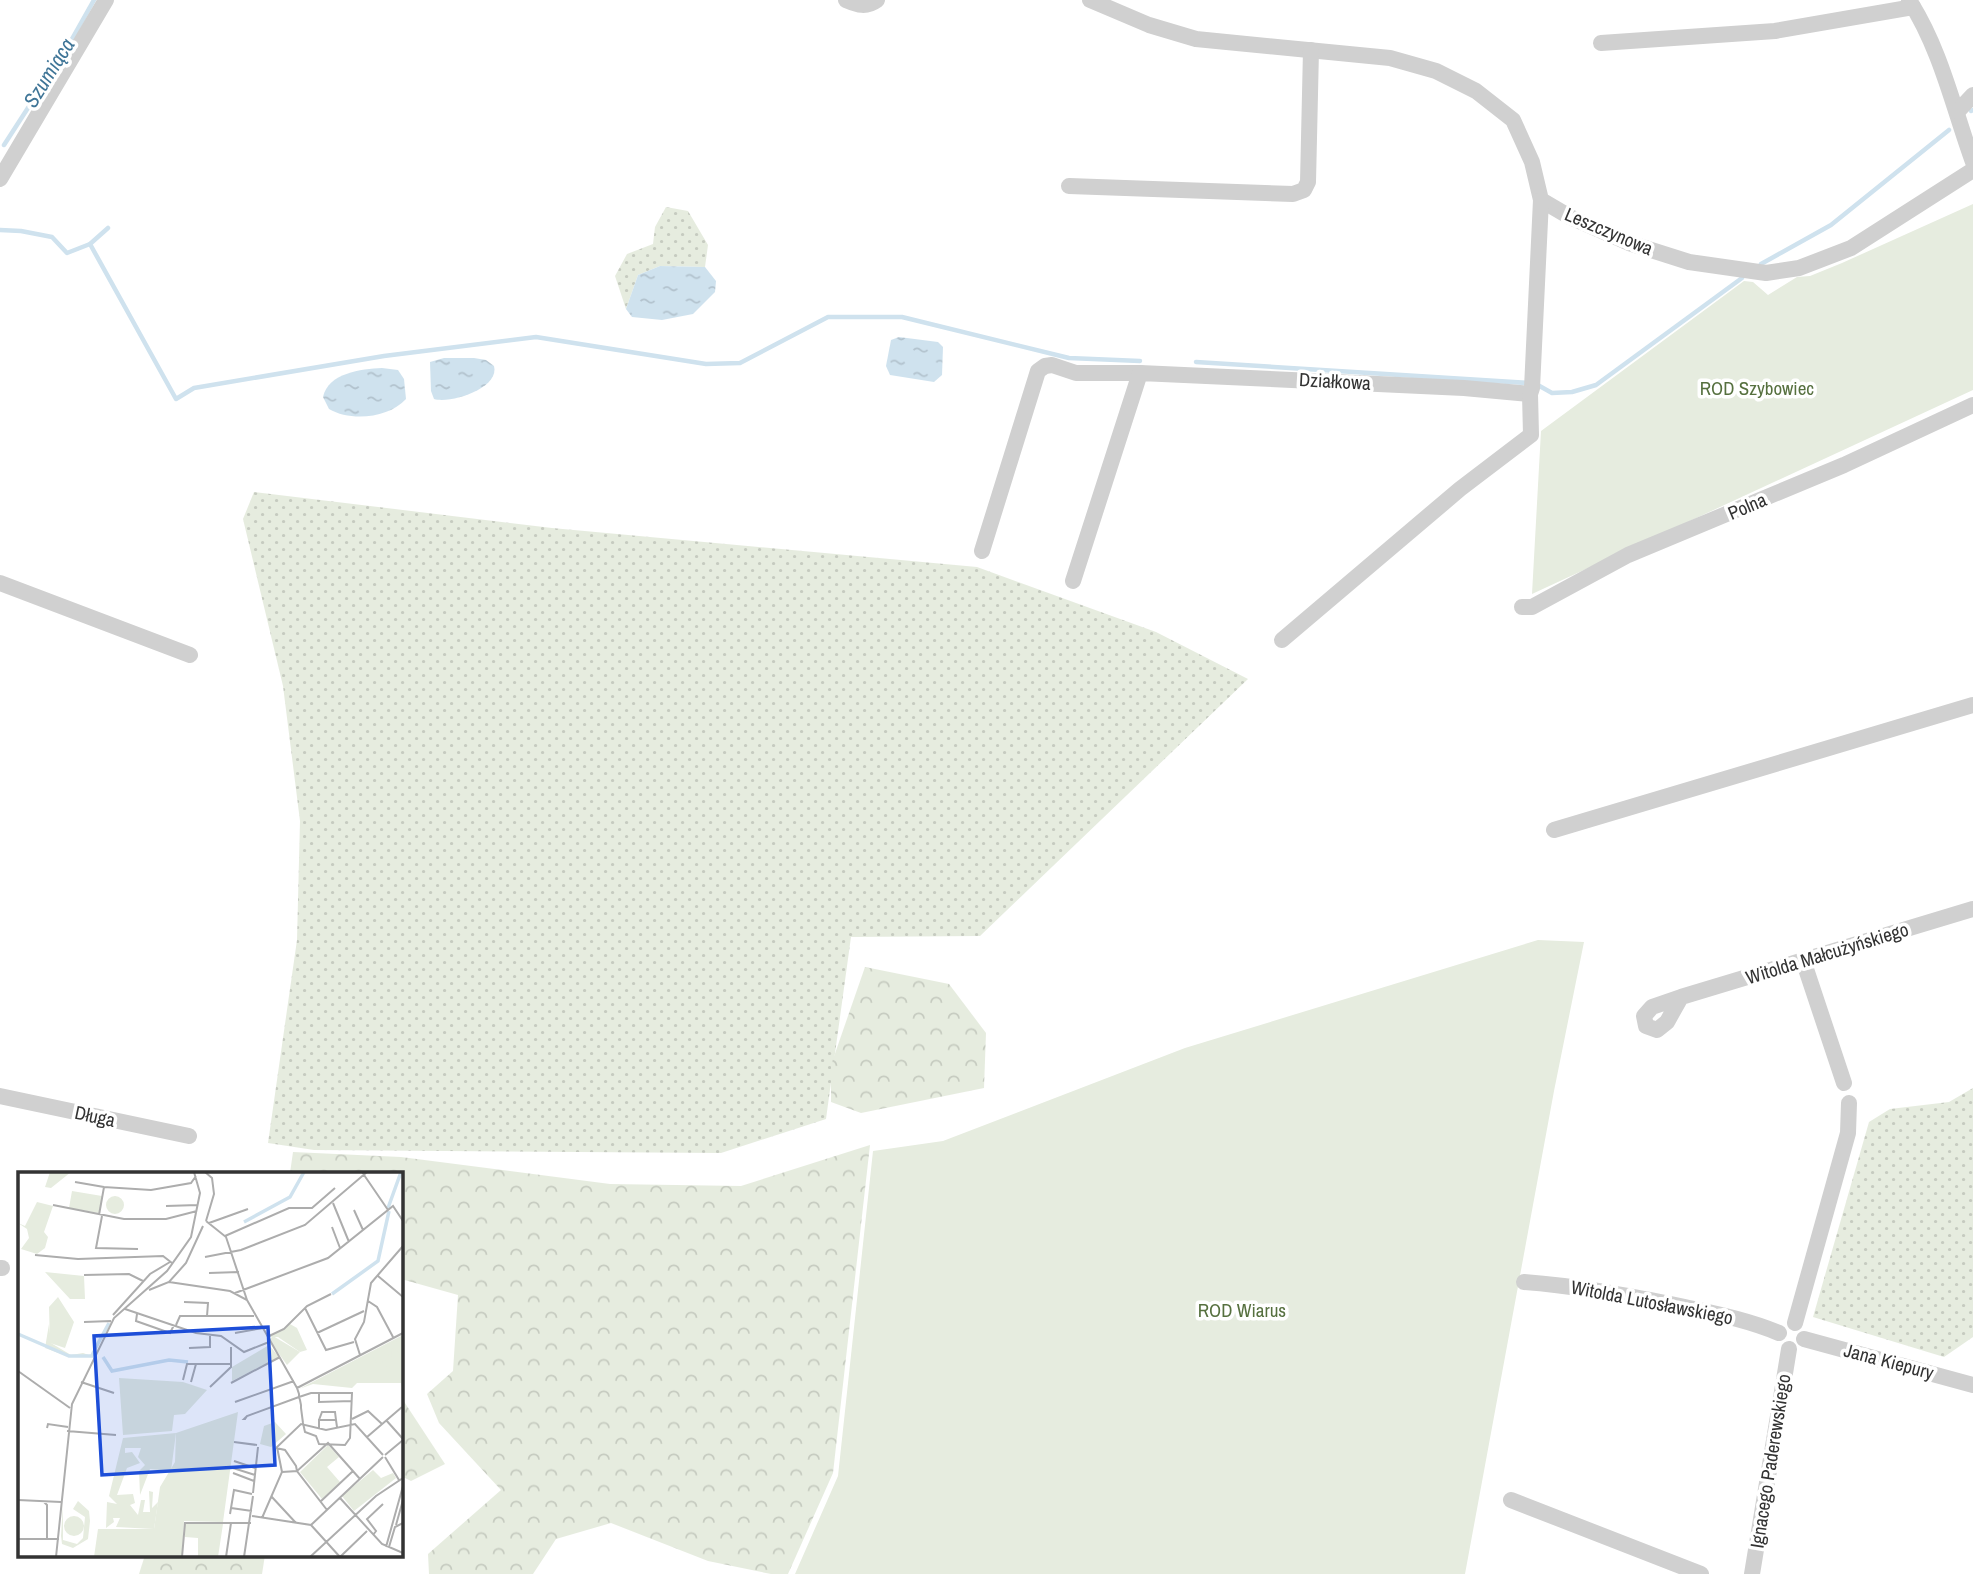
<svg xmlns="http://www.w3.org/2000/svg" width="1973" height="1574" font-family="'Archivo Narrow',sans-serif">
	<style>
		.grass { fill: url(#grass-dots) }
		.forest { fill: url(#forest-crowns) }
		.garden { fill: #e6ecdf }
		.water { fill: url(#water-ripples) }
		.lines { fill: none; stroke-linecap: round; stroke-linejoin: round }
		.stream { stroke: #cfe2ee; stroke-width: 4.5 }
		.minor { stroke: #d0d0d0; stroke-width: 16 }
		.labels { text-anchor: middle; stroke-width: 7; stroke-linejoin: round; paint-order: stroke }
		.street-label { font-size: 19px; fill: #333; stroke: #fff }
		.park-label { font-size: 19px; fill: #56703f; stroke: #fff }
		.water-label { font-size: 21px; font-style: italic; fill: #3f7597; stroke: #fff }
		.inset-river { fill: none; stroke: #cfe2ee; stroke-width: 3.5 }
		.inset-road { fill: none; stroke: #adadad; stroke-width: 2 }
		.view { fill: #1d4ed8; fill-opacity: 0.15; stroke: #1d4ed8; stroke-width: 3.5 }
		.inset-edge { fill: none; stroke: #333; stroke-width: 3.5 }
	</style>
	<defs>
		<pattern id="grass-dots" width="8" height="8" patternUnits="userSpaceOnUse" patternTransform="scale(1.75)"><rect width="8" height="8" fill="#e6ecdf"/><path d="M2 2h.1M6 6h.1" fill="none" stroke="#c6cbc0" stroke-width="1.8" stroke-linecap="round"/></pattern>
		<pattern id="forest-crowns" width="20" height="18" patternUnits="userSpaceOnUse" patternTransform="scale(1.75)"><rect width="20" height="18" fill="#e6ecdf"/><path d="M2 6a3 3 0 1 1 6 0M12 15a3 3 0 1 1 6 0" fill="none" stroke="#c6cbc0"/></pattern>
		<pattern id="water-ripples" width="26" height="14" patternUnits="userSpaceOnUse" patternTransform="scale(1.75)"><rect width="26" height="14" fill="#cfe2ee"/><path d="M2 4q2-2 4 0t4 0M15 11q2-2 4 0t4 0" fill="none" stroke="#b2c2cd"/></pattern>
	</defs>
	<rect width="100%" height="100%" fill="#fff"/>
	<g class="grass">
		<polygon points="666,207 688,211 708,245 705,267 660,266 638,275 626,309 615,276 627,254 653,244 655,227"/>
		<polygon points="254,492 552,528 977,567 1156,632 1248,679 980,936 851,937 826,1119 721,1153 314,1150 268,1143 297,940 300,821 283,686 243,519"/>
		<polygon points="1973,1088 1973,1337 1944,1357 1813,1317 1869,1122 1890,1109 1949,1102"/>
	</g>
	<g class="forest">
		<polygon points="865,967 949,984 986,1033 984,1088 861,1113 831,1102 831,1065"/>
		<polygon points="870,1145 833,1473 788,1574 771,1574 708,1561 611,1523 556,1539 533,1574 429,1574 428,1554 501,1490 439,1423 427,1394 453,1371 458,1295 401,1279 401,1173 290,1173 293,1152 401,1157 610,1184 741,1186"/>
		<polygon points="401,1397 445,1464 411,1481 401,1476"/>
		<polygon points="145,1555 265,1555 262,1574 139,1574"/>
	</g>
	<g class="garden">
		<polygon points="1973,204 1973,390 1532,594 1541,431 1744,281 1753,282 1768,295 1797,277 1810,276 1842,263"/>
		<polygon points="1538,940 1584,942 1554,1091 1465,1574 795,1574 838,1476 873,1151 943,1141 1185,1048"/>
	</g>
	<g class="water">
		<polygon points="660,266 705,267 716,281 715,292 693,314 662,320 632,317 626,309 638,275"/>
		<polygon points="899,337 938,342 943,347 942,375 934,382 890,375 886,366 891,340"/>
		<path d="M 474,358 L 486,360 L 494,366 C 500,388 451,404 434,399 L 431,391 L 430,362 L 444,358 Z"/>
		<path d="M 382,368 L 398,370 L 404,379 L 406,399 C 389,418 351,422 329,409 L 323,397 C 328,373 361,369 382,368 Z"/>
	</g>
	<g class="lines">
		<g class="stream">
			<polyline points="1971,111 1973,110"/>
			<polyline points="4,145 68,46 94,0"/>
			<polyline points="0,230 21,231 52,237 67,253 90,244 108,228"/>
			<polyline points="90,244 176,399 194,388 384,356 536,337 706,364 740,363 828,317 902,317 1069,358 1140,361"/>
			<polyline points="1761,264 1831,225 1949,130"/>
			<polyline points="1196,362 1528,383"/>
			<polyline points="1536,384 1552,393 1572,392 1596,385 1742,278"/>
		</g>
		<g class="minor">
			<path d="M 846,0 C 858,5 866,8 877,0"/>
			<polyline points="1090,0 1149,25 1196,39 1390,58 1436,71 1476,91 1513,120 1532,162 1541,200 1570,217 1629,243 1689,262 1766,273 1799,268 1851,248 1973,170"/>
			<path d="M 1909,0 C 1941,50 1953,107 1973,162"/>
			<polyline points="1601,43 1775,31 1913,7"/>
			<polyline points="1958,111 1973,95"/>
			<polyline points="0,179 106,0"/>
			<polyline points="1069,186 1293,194 1304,190 1308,182 1311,50"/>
			<polyline points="982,551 1038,371 1045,366 1052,365 1076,373 1140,373"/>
			<polyline points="1073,581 1140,373 1464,388 1530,394"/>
			<polyline points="0,583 190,655"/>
			<polyline points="1522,607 1532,607 1628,555 1844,465 1973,405"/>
			<polyline points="1282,640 1460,489 1531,435 1530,394 1532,388 1541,200"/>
			<polyline points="1554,830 1973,705"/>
			<polyline points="1803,960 1844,1083"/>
			<polyline points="1681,997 1667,1022 1657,1030 1646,1026 1644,1016 1652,1007 1681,997 1973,909"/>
			<polyline points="0,1096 189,1136"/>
			<polyline points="0,1268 2,1268"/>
			<path d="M 1524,1282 C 1578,1286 1631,1296 1685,1307 C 1717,1314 1748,1320 1779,1333"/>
			<polyline points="1795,1323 1848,1133 1849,1103"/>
			<polyline points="1804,1339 1973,1385"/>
			<polyline points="1511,1500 1701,1574"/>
			<polyline points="1752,1574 1789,1349"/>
		</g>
	</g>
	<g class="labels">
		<g class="street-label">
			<text transform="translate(1609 231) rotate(23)" y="7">Leszczynowa</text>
			<text transform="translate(1335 381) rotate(3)" y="7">Działkowa</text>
			<text transform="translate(1747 506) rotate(-23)" y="7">Polna</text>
			<text transform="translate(1827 953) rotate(-17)" y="7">Witolda Małcużyńskiego</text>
			<text transform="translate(95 1116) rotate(12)" y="7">Długa</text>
			<text transform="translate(1652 1302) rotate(11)" y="7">Witolda Lutosławskiego</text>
			<text transform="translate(1889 1361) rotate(15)" y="7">Jana Kiepury</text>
			<text transform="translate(1770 1461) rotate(-81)" y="7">Ignacego Paderewskiego</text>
		</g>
		<g class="park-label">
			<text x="1757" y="395">ROD Szybowiec</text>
			<text x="1242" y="1317">ROD Wiarus</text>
		</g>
		<g class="water-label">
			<text transform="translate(49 73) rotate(-58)" y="7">Szumiąca</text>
		</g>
	</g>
	<g transform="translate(18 1172)">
		<rect width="385" height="385" fill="#fff"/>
		<path d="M 27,100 L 66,104 L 67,127 L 52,127 ZM 40,125 L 56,150 L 47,176 L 32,171 L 31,135 ZM 272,152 L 279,156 L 289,178 L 282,180 L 260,165 L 251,165 ZM 385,163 L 385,221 L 383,211 L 339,211 L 334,216 L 295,212 L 281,217 ZM 101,206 L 165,210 L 189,218 L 167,242 L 156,243 L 154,259 L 105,263 ZM 257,250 L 268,262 L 253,275 L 242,272 L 246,254 ZM 310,273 L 321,285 L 309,295 L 322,310 L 304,327 L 282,300 ZM 355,298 L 363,306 L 375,301 L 378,306 L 336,339 L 324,324 ZM46 354a10 10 0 1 1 20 0a10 10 0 1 1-20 0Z" fill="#e6ecdf"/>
		<path d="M 32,0 L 53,0 L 33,16 L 27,15 ZM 19,30 L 35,34 L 26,60 L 30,65 L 27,76 L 19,82 L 3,77 L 11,66 L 9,57 L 0,51 L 7,54 ZM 31,152 L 33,171 L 53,183 L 65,181 L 74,184 L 51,185 L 27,176 ZM 384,166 L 384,182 L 374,176 L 373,186 L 379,183 L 382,187 L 368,194 L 373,197 L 367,197 L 368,188 L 359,193 L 354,181 L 360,184 L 361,178 L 371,184 L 369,175 ZM 158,261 L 153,299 L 132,297 L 122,323 L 121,299 L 127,293 L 120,285 L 123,276 L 107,276 L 107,281 L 114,280 L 122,291 L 109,296 L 99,323 L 115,322 L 117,331 L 112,333 L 120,343 L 123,328 L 127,328 L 125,340 L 132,340 L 131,319 L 135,320 L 134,336 L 140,330 L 136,357 L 98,355 L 102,346 L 95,346 L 96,350 L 88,356 L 89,330 L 99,332 L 91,324 L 105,266 ZM 60,329 L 71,339 L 72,349 L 70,367 L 55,376 L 44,372 L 43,364 L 45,332 L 45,368 L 59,372 L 65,366 L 67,345 L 55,337 Z" fill="#e6ecdf"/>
		<path d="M 255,164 L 282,180 L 269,193 L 251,168 Z" fill="#e6ecdf"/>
		<path d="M 54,19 L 84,24 L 81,41 L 51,36 ZM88 33a9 9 0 1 1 18 0a9 9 0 1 1-18 0ZM 251,173 L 261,185 L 214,209 L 214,195 ZM 220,240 L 205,350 L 166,349 L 164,385 L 76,385 L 80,357 L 136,357 L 142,315 L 157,290 L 158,261 ZM 167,351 L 205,352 L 200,385 L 180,385 L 180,366 L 167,365 Z" fill="#e6ecdf"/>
		<path class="inset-river" d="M 370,36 L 383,0M 226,50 L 272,25 L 286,0M 314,122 L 360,89 L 371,39M 0,162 L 51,184 L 74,184 L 76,179M 77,177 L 91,151M 85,185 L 94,199 L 151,188 L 170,190"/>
		<path class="inset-road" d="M 187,0 L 194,6 L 196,22 L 188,49M 344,0 L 370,38M 57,10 L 86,15M 315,31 L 331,70M 35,33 L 106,47 L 148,47 L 179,39M 148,34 L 180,33M 336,38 L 345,58M 81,43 L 86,15 L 133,18 L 173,11 L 178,4M 84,44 L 78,76 L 120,77M 188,49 L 208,65 L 229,128M 191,51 L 230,37M 314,55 L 322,76M 207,64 L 271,36 L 294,36 L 317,16M 17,83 L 60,87 L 145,84 L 154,91M 187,85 L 223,78 L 287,53 L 349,0M 191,101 L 221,100M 66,103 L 111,102 L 125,109M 360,104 L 385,125M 151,110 L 212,119 L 229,128 L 279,216 L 281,222 L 281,225 L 282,228 L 283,233 L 283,236 L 285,251 L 287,260 L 298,264 L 301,272 L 327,273 L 332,266 L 334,221 L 293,221 L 281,225 L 229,244 L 226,247 L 227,247 L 229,244M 131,118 L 151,110 L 168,91 L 185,54M 217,121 L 310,86 L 375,34 L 385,49M 350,129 L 359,135 L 375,165M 166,130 L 190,131 L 189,144M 287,136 L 308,178 L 336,170M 107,137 L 178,161 L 203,164 L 226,180 L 251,170M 119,142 L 118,149 L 152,161 L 156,153M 95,143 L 132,102 L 152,90M 66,150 L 93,149M 158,153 L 162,144 L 236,144M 217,161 L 245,156M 299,161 L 346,139M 249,165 L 266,157 L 289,134 L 313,122M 171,176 L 192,175 L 192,163M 342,183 L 337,167 L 346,150 L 353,111 L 385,74M 0,199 L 52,236M 165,208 L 169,192 L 178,192M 63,210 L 96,221M 173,210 L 178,192 L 213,192M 213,211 L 262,185M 192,215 L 213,195 L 213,175M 279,216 L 385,161M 301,221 L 301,230 L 334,229M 217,230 L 276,209M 334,247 L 350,239 L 364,252M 301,248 L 304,240 L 317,240 L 318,248M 368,248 L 385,267M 29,256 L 30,252 L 50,255M 301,256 L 301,248 L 318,248 L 319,255M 49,259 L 98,263M 349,265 L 384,235M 216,270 L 239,273M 258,276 L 267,278 L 278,294 L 279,299 L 264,300M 367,283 L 385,268M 367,285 L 381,308M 216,289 L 237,296M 215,296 L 237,303M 215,301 L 236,309M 235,321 L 240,275M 253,324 L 278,351M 322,326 L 364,372 L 385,381M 0,328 L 43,330M 25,329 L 29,333 L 29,367M 302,330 L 335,299M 213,336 L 234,339M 309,338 L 279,299 L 310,271 L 342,307M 212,342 L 216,318 L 234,322M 234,344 L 293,353 L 322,385M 244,346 L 264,300 L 259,275 L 283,252 L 308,258 L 337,252 L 365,283M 293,353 L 365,285M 378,353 L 385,328M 355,363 L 358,359 L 349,347 L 365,332M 0,367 L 41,367M 368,375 L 385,314M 371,375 L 377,355 L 385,351M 38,385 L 54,232 L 96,146 L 149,99 L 173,65 L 182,21 L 176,0M 164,385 L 167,351 L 233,351M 208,385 L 213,351M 226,385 L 235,324M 292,385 L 358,324 L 385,306M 322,385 L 349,359"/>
		<path class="view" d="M 250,155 L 257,293 L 84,303 L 76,164 Z"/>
		<rect width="385" height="385" class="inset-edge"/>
	</g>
</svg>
